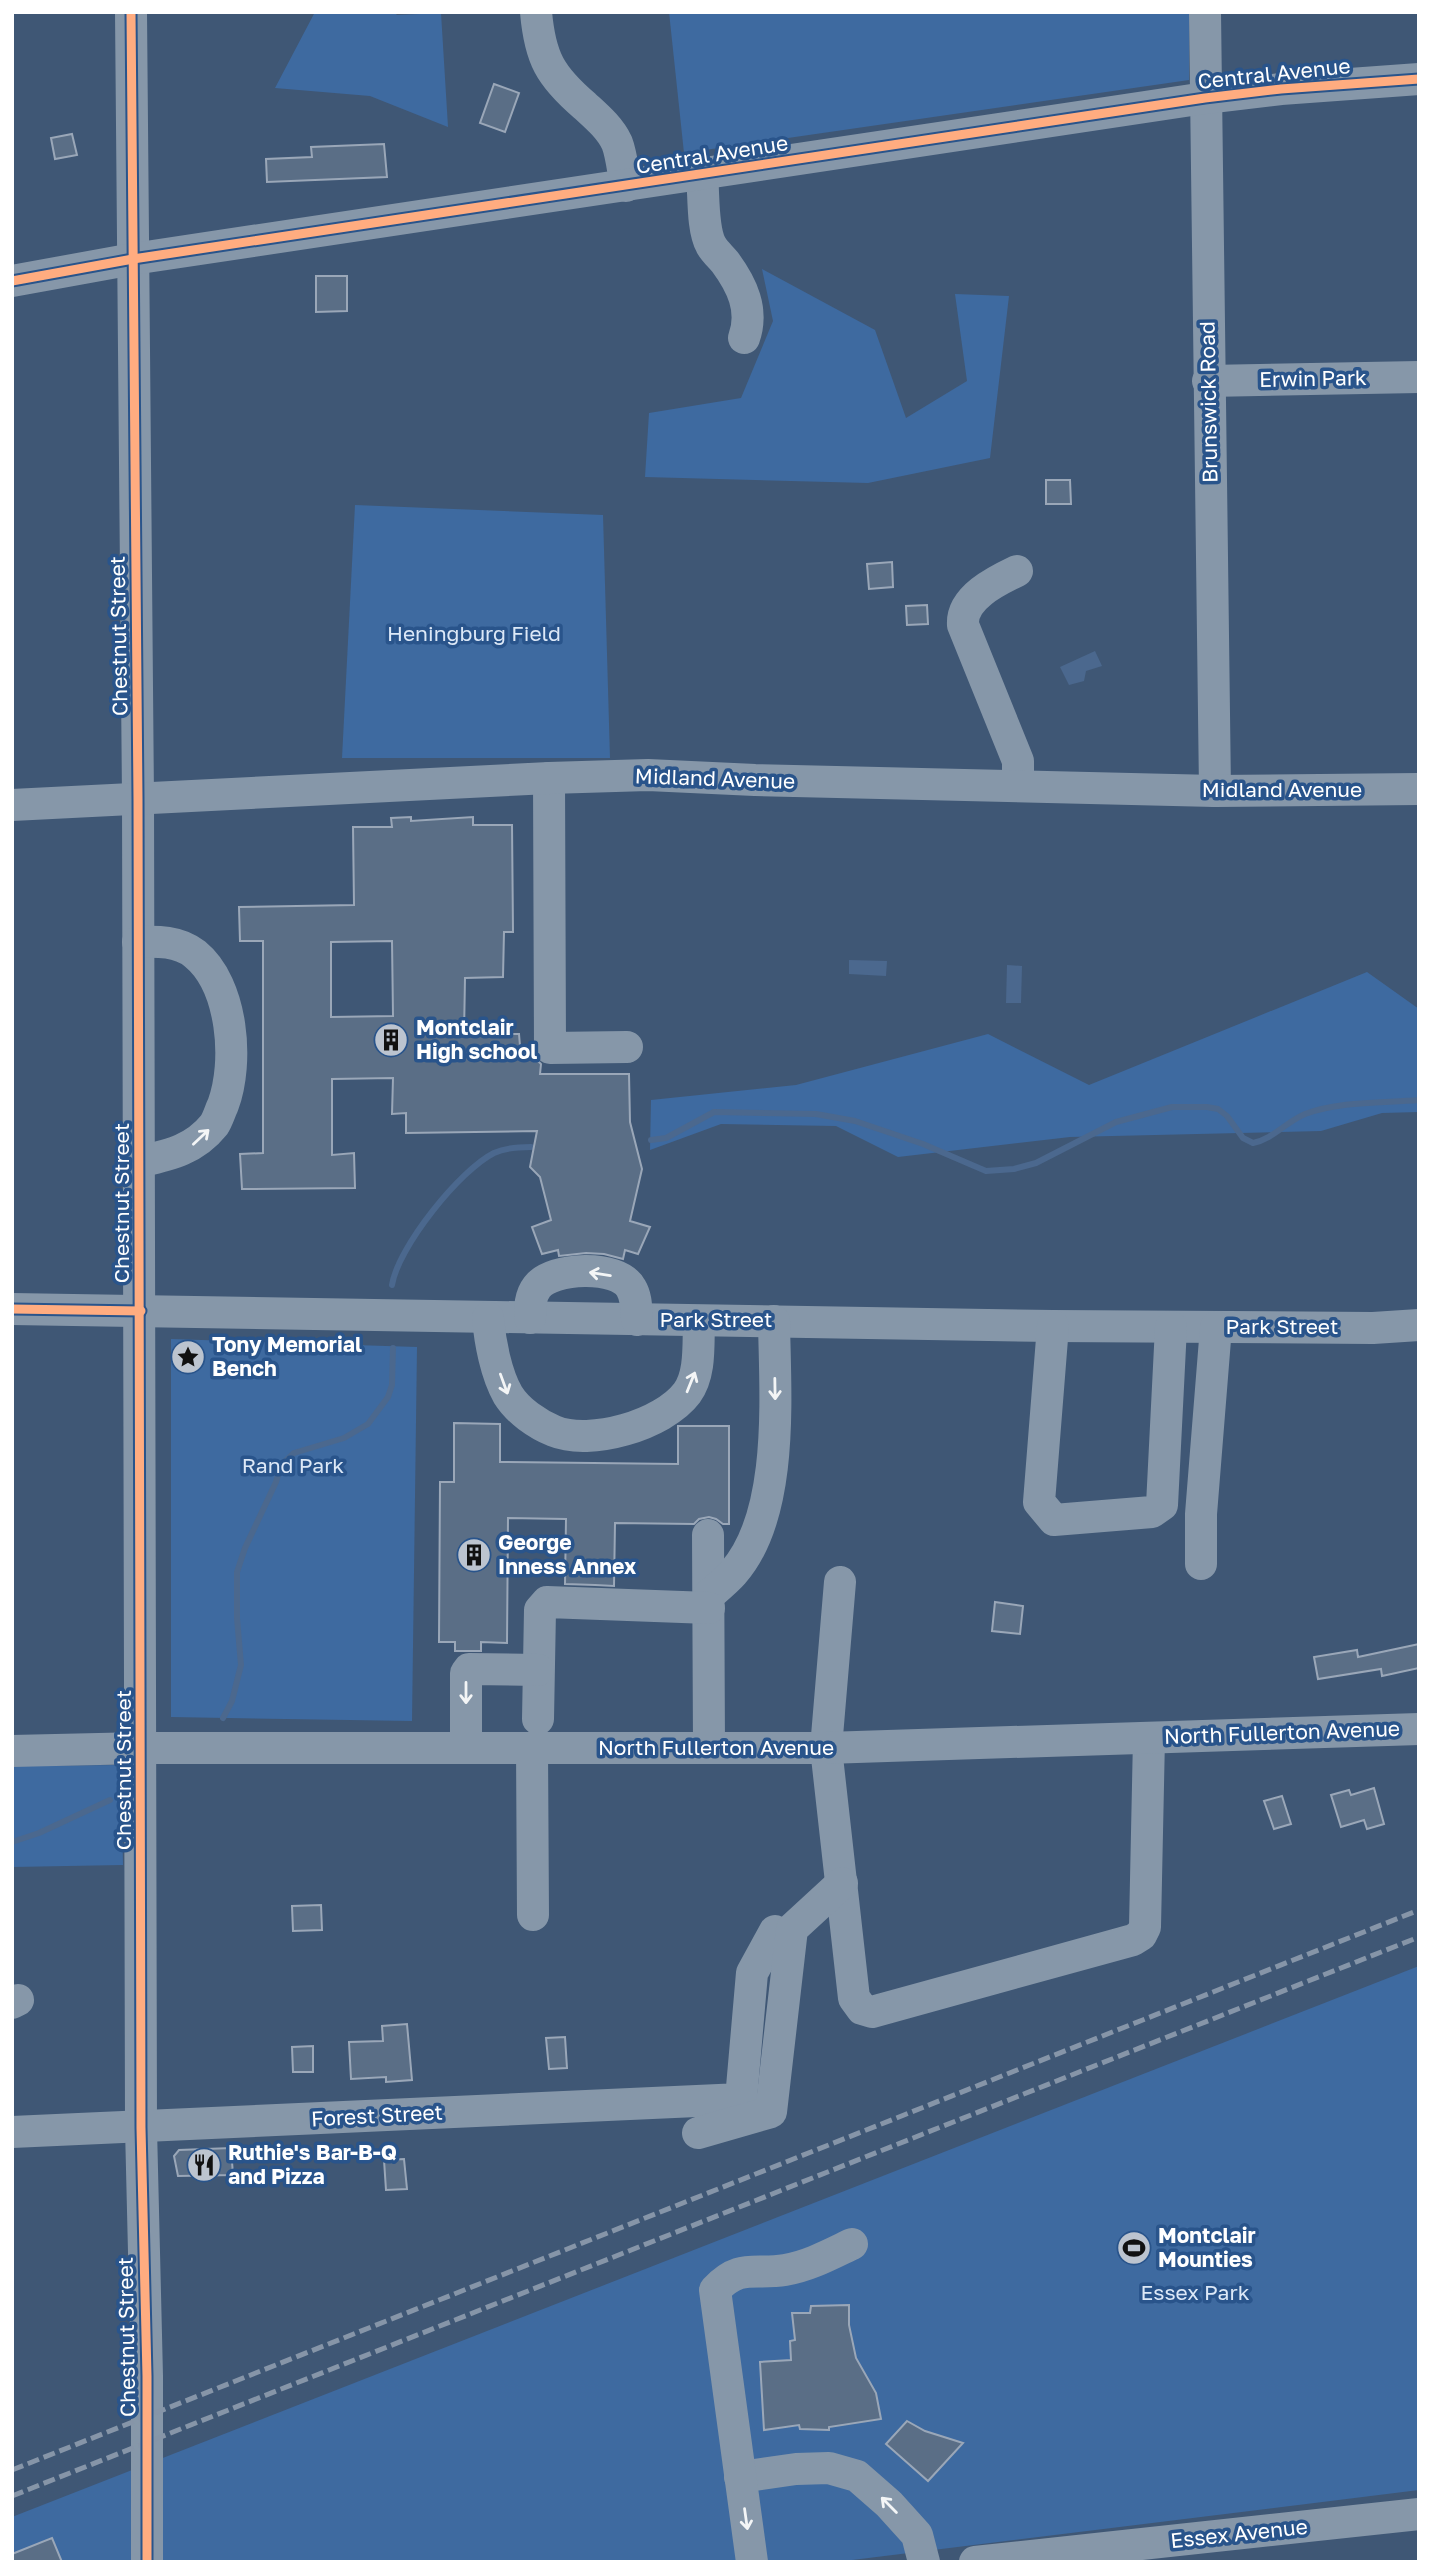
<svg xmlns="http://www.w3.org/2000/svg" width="1431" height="2574" font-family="'Golos Text',sans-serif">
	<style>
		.green { fill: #3e6aa0 }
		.water { fill: #4b688e }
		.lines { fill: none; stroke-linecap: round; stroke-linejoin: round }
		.stream { stroke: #4b688e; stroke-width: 6 }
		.building { fill: #5a6e86; stroke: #9aa7b8; stroke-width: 2; fill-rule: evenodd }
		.minor { stroke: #8697a9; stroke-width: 32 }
		.rail { stroke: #8695a8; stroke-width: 5; stroke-dasharray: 12 5; stroke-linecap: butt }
		.cycleway-casing { stroke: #29548b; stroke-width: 13 }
		.cycleway { stroke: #ffac80; stroke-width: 9 }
		.oneway { stroke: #f3f5f6 }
		.labels { text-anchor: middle; stroke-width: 7; stroke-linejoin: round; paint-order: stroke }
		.street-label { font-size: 21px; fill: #fff; stroke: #29548b }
		.park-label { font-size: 21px; fill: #dce8f7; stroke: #29548b }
		.poi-label { font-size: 21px; font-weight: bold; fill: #fff; stroke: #29548b; text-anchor: start }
	</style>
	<rect width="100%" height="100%" fill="#3f5775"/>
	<g class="green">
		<polygon points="315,12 394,12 397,15 441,13 448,127 370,96 275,88"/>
		<polygon points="669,12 1189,12 1189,80 684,153"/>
		<polygon points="762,269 875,330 906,418 967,381 955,294 1009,296 990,458 868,483 645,477 649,413 741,398 773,321"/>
		<polygon points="355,505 603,515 610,758 342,758"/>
		<polygon points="1367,972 1419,1009 1419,1112 1382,1113 1321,1131 1070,1137 898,1157 836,1126 721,1124 650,1150 651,1100 796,1085 988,1034 1089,1085"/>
		<polygon points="171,1339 417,1347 412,1721 171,1717"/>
		<polygon points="121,1765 123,1865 12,1867 12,1766"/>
		<polygon points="1419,1966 1419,2490 836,2562 12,2562 12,2517"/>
	</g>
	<g class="water">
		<polygon points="1095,651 1102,666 1086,671 1084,681 1069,685 1060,667"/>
		<polygon points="849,960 887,961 886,976 849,974"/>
		<polygon points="1007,965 1022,966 1021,1003 1006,1003"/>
	</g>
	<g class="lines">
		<g class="stream">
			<path d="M 651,1140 L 666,1138 L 714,1112 L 816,1114 L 855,1121 L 923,1144 L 986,1171 L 1014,1169 L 1036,1163 L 1116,1122 L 1172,1107 L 1207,1107 L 1218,1109 L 1227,1116 L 1243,1138 L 1253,1143 C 1273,1139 1286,1122 1305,1114 C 1339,1101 1382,1103 1419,1100"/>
			<path d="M 392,1285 C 398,1247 460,1170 494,1153 C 505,1148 519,1147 531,1147"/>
			<polyline points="223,1718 232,1701 241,1665 237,1618 237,1572 245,1548 276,1482 281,1465 294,1453 344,1438 368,1424 388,1397 392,1385 393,1348"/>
			<polyline points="12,1842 39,1833 110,1800"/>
		</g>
	</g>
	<g class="building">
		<polygon points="494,84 519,93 505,132 480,123"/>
		<polygon points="72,134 77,155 55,159 51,138"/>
		<polygon points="384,144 387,177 267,182 266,159 312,157 311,147"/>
		<polygon points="316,276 347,276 347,311 316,312"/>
		<polygon points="1046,480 1070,480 1071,504 1046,504"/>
		<polygon points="892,562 893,587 869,589 867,564"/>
		<polygon points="927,605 928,624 907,625 906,606"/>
		<path d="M 411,817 L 411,821 L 473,817 L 473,825 L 512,825 L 513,932 L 504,932 L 503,977 L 465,978 L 464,1034 L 519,1034 L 520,1046 L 532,1046 L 534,1057 L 541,1064 L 540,1074 L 629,1074 L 630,1122 L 642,1169 L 630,1221 L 650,1227 L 638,1254 L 625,1250 L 623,1259 L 604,1254 L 586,1253 L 559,1256 L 558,1250 L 542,1254 L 532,1227 L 551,1220 L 540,1177 L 530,1167 L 537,1131 L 406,1133 L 406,1113 L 392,1114 L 393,1078 L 332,1079 L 332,1155 L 354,1153 L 355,1188 L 242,1189 L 240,1154 L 263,1153 L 263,941 L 240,941 L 239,907 L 354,905 L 353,827 L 392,827 L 391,818 ZM 392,941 L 393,1016 L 331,1017 L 331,942 Z"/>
		<polygon points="454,1423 500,1424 500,1462 678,1464 678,1426 729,1426 729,1524 723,1524 716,1519 709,1517 699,1519 694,1524 615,1523 614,1586 595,1585 565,1584 566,1519 508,1518 507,1643 481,1642 481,1651 455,1651 455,1642 439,1642 440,1482 454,1482"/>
		<polygon points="995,1602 1023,1606 1020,1634 992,1631"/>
		<polygon points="1419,1644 1419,1668 1382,1676 1381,1669 1318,1679 1314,1657 1357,1650 1358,1657"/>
		<polygon points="1374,1788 1384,1824 1367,1829 1364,1820 1341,1827 1331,1795 1349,1790 1351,1795"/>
		<polygon points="1282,1796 1291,1824 1274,1829 1264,1801"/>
		<polygon points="321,1905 322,1930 293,1931 292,1906"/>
		<polygon points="407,2024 412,2080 386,2082 386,2077 351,2079 349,2042 383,2041 382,2026"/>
		<polygon points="565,2037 567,2068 549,2069 546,2038"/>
		<polygon points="313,2046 313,2072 293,2072 292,2047"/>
		<polygon points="231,2148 233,2175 178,2176 174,2156 179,2150"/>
		<polygon points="404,2159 407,2189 386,2190 384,2160"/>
		<polygon points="849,2305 849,2325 856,2358 876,2393 881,2419 829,2427 829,2430 800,2429 799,2425 764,2430 760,2362 791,2360 790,2341 795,2340 792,2313 810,2313 811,2306"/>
		<polygon points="907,2421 925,2431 963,2443 928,2481 886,2444"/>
		<polygon points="52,2538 62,2562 12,2562 12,2554"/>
	</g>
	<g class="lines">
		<g class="minor">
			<polyline points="131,12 138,799 141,2128 147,2376 147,2562"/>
			<path d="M 536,12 C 540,58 550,76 585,106 C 597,117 610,128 617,143 C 622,156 623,173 626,186"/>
			<polyline points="1205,12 1215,791"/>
			<path d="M 702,175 C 704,194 702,229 711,245 C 714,251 721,257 725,262 C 742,285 754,310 744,338"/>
			<polyline points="12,281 133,259 1205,98 1281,89 1419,79"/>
			<polyline points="1208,381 1419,377"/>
			<path d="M 1017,571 C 996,581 961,598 963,625 L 1018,761 L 1018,786"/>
			<polyline points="549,778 550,1048 627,1047"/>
			<polyline points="12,805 549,778 648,775 755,780 1215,791 1419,789"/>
			<path d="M 138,942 C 157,941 179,941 195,954 C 233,985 239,1062 223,1105 C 220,1111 218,1119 214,1125 C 194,1150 169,1155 139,1162"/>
			<polyline points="12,1309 1053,1326 1373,1328 1419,1325"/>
			<path d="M 488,1318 C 490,1342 496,1374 508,1395 C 518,1411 537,1424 554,1431 C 590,1446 663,1425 687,1393 C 701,1374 698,1344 699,1321"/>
			<path d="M 530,1318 C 530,1307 530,1296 537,1287 C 552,1267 618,1264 631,1288 C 637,1298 636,1309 637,1320"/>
			<polyline points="1053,1326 1039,1502 1054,1520 1152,1512 1162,1505 1171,1327"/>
			<polyline points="708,1535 709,1747"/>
			<polyline points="1201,1564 1201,1514 1216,1327"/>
			<polyline points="840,1582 826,1748 854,1998 862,2009 872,2012 1133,1940 1141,1935 1145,1927 1149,1738"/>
			<path d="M 709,1595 C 717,1588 726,1581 733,1573 C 785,1514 775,1394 774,1321"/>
			<polyline points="538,1719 540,1610 547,1602 709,1608"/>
			<polyline points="466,1748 466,1673 469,1669 538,1670"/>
			<polyline points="532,1748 533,1915"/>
			<polyline points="12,1751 142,1748 826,1748 1419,1729"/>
			<polyline points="12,2003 18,2000"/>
			<polyline points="12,2132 741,2099 752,1973 775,1931"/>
			<polyline points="698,2133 771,2112 792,1929 842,1883"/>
			<polyline points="740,2477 796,2469 829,2468 857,2476 889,2504 917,2535 924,2562"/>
			<path d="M 752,2562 L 715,2290 C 740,2263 754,2275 785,2270 C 809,2266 831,2254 852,2244"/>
			<polyline points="975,2562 1419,2514"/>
		</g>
		<g class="rail">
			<polyline points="12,2470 1419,1910"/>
			<polyline points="12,2496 1419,1937"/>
		</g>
		<g class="cycleway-casing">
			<g id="cycleway">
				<polyline points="131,12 138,799 141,2128 147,2376 147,2562"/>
				<polyline points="12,281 133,259 1205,98 1281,89 1419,79"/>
				<polyline points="12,1309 141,1311"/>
			</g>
		</g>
		<use href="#cycleway" class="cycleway"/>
	</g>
	<defs><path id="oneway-shaft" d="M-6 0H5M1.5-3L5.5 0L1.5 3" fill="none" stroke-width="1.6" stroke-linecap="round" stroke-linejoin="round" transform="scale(1.75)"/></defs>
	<g class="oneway">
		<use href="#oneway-shaft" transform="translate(201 1137) rotate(-43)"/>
		<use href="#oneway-shaft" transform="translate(600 1274) rotate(-171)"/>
		<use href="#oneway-shaft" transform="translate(691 1382) rotate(-68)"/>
		<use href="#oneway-shaft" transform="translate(504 1384) rotate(70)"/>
		<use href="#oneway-shaft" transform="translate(775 1389) rotate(89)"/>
		<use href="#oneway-shaft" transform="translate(466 1693) rotate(90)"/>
		<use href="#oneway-shaft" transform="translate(889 2505) rotate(-135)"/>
		<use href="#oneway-shaft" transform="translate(746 2519) rotate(82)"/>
	</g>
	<defs>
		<g id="building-disc" transform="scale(1.75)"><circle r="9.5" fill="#bcc4cf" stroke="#29548b"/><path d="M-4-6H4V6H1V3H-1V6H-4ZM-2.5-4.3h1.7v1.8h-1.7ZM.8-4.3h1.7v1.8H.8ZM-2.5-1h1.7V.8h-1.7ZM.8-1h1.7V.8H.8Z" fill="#111"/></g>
		<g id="sight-disc" transform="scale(1.75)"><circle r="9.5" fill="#bcc4cf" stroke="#29548b"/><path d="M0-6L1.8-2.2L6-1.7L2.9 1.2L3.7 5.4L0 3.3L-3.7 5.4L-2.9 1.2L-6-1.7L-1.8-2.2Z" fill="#111"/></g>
		<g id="restaurant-disc" transform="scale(1.75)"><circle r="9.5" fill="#bcc4cf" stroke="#29548b"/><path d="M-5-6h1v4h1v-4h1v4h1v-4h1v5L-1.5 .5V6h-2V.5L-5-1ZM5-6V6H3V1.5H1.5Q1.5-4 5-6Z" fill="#111"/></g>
		<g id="stadium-disc" transform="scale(1.75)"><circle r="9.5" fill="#bcc4cf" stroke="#29548b"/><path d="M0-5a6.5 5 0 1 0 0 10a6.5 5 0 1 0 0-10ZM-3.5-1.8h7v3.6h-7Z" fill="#111"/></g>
	</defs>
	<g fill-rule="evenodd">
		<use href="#building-disc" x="391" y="1040"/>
		<use href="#sight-disc" x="188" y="1357"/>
		<use href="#building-disc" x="474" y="1555"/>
		<use href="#restaurant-disc" x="204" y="2165"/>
		<use href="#stadium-disc" x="1134" y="2248"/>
	</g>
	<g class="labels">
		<g class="street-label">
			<text transform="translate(1274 74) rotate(-6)" y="7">Central Avenue</text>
			<text transform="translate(712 155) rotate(-9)" y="7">Central Avenue</text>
			<text transform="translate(1313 379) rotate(-1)" y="7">Erwin Park</text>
			<text transform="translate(1209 402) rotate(-91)" y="7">Brunswick Road</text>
			<text transform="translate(119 636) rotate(-91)" y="7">Chestnut Street</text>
			<text transform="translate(715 779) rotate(2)" y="7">Midland Avenue</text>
			<text x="1282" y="797">Midland Avenue</text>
			<text transform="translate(122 1203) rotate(-90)" y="7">Chestnut Street</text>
			<text x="716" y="1327">Park Street</text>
			<text x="1282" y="1334">Park Street</text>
			<text transform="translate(1282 1733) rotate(-2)" y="7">North Fullerton Avenue</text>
			<text x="716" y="1755">North Fullerton Avenue</text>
			<text transform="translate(124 1770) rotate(-90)" y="7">Chestnut Street</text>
			<text transform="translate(377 2116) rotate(-3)" y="7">Forest Street</text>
			<text transform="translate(127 2337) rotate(-91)" y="7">Chestnut Street</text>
			<text transform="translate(1239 2534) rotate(-6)" y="7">Essex Avenue</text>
		</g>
		<g class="park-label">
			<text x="474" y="641">Heningburg Field</text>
			<text x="293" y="1473">Rand Park</text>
			<text x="1195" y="2300">Essex Park</text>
		</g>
		<g class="poi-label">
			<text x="416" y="1035">Montclair<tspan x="416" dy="24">High school</tspan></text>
			<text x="212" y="1352">Tony Memorial<tspan x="212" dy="24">Bench</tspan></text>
			<text x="498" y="1550">George<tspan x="498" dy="24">Inness Annex</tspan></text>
			<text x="228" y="2160">Ruthie's Bar-B-Q<tspan x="228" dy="24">and Pizza</tspan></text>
			<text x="1158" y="2243">Montclair<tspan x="1158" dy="24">Mounties</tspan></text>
		</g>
	</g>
	<rect width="1431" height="2574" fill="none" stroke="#ffffff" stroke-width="28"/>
</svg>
